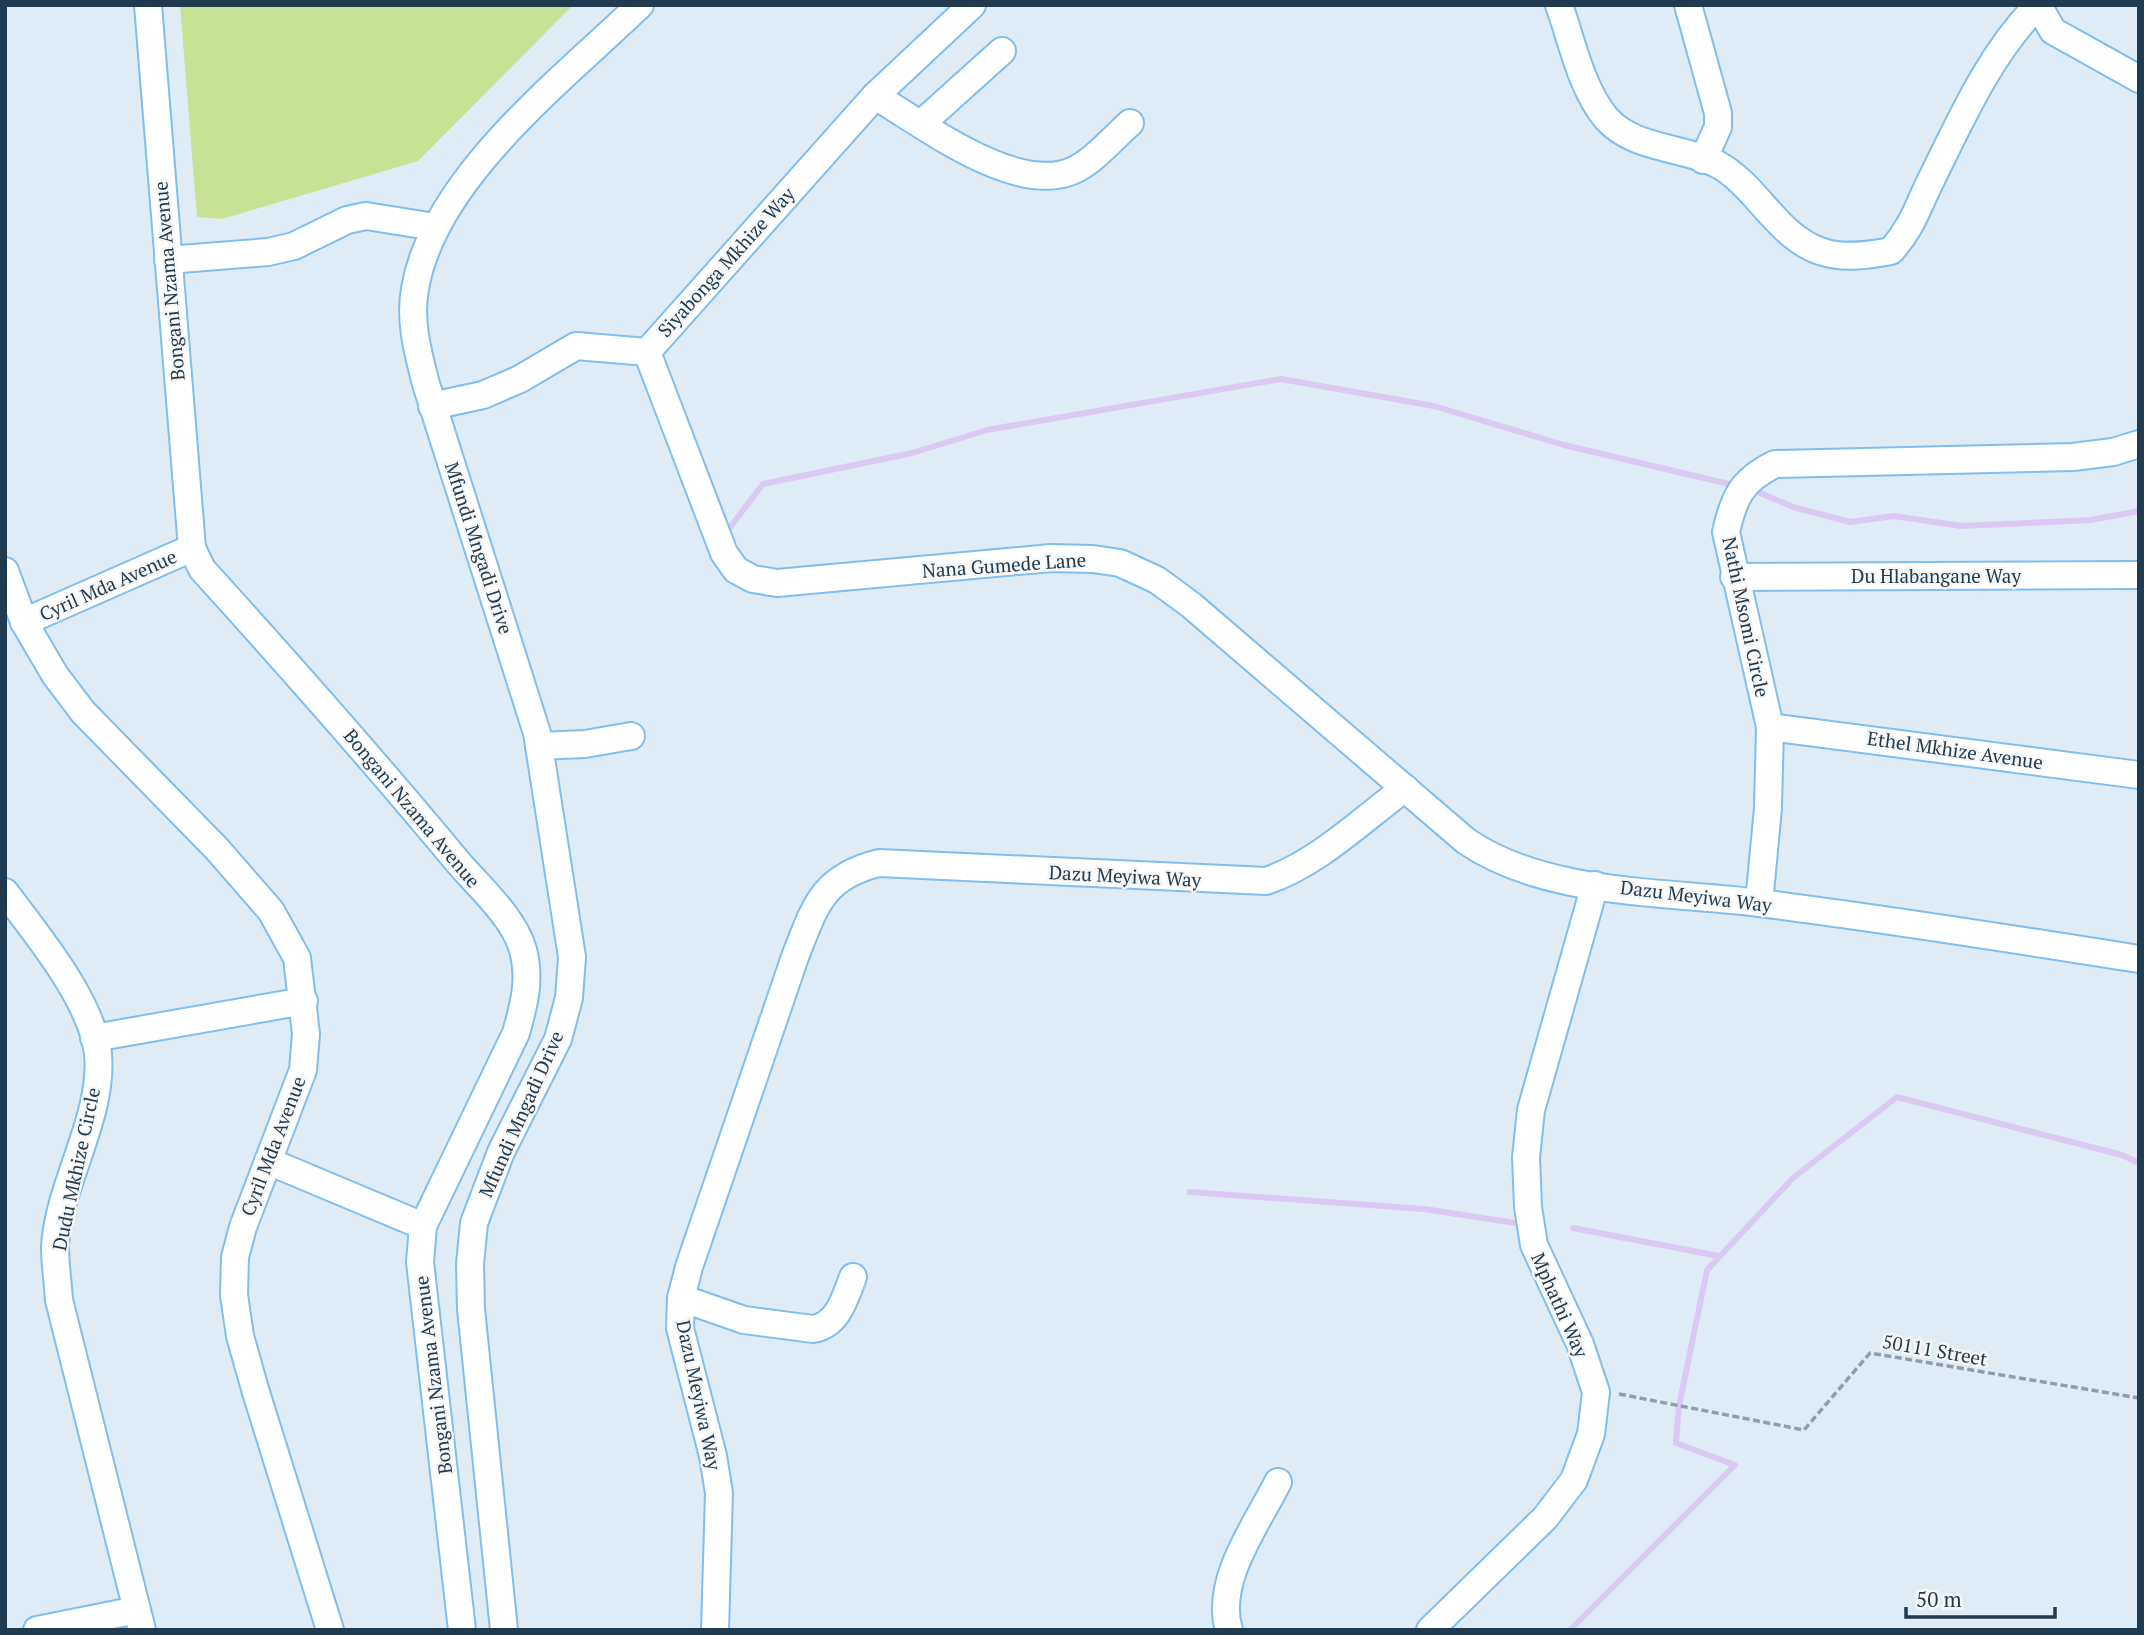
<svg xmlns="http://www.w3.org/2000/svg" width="2144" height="1635" font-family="'PT Serif',serif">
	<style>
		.green { fill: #c7e195 }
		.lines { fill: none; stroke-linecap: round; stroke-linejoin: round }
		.stream { stroke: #dac9f2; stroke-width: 6 }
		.minor-casing { stroke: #7ebef1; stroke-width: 30 }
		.path { stroke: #8d9fae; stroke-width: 3.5; stroke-dasharray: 7 3.5; stroke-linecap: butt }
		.minor { stroke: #fff; stroke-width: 26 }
		.labels { text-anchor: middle; stroke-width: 5; stroke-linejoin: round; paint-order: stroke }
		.street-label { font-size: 19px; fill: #203a4f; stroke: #f7f7f7 }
	</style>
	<rect width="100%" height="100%" fill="#dfecf6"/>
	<polygon class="green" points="180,5 573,5 418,161 222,219 197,217"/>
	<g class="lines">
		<g class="stream">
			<polyline points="1758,492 1793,507 1850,522 1894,516 1961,526 2091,520 2139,511"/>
			<polyline points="731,526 763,484 912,453 987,430 1281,379 1434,406 1564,445 1729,484"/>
			<polyline points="1190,1192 1424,1209 1515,1223"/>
			<polyline points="1573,1228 1719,1256"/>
			<polyline points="1570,1630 1735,1465 1676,1443 1679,1406 1707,1270 1793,1178 1897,1097 2122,1155 2139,1163"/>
		</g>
		<g class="minor-casing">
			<g id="minor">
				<path d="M 148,5 L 192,548 L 202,569 C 289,665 374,761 457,861 C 478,886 514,917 523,950 C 531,979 524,1005 516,1033 L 423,1226 L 420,1262 L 462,1630"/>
				<path d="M 1559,5 C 1572,41 1581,88 1606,118 C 1634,150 1682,146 1717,164 C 1758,186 1778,239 1823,252 C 1844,259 1870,255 1891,251 C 1914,225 1918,205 1933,176 C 1962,117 1991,52 2038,5"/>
				<polyline points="1688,5 1718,113 1718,127 1703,160"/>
				<polyline points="2038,5 2053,31 2139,79"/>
				<path d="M 875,96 C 923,124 1014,195 1072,171 C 1093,162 1113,138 1130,123"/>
				<polyline points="922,123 1002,51"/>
				<polyline points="168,260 268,252 294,246 347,220 366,216 435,227"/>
				<path d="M 647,352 L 724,553 L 736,570 L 753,579 L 777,583 L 1051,558 L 1093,559 L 1120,563 L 1157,580 L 1191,605 L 1466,841 C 1546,896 1666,891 1760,903 C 1886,919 2013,939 2139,959"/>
				<polyline points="647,352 875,96 972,5"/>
				<polyline points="432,406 483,395 520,379 576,346 647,352"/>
				<polyline points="5,571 24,622 55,675 83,712 217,849 271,911 297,958 306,1034 303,1070 243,1227 235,1257 234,1295 240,1336 255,1389 330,1630"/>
				<polyline points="1734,577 2139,575"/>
				<polyline points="24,622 192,548"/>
				<polyline points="1770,727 2139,775"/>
				<polyline points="539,746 585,744 631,736"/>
				<path d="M 5,892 C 36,934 92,1000 98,1054 C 104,1117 58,1185 55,1247 C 55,1264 58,1283 59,1300 L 142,1630"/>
				<path d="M 1759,903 L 1768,808 L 1770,727 L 1726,532 C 1734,497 1741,481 1775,464 L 2073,457 L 2113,452 L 2139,444"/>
				<polyline points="94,1038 304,1001"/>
				<polyline points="268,1161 423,1226"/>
				<path d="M 681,1298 L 744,1320 L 813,1329 C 838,1325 845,1298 853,1277"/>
				<polyline points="37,1630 137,1610"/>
				<path d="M 504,1630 L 471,1309 L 470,1264 L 474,1223 L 501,1152 L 558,1039 L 569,998 L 572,957 L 537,733 L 426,384 C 418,353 409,321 415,289 C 433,179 562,80 640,5"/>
				<path d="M 715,1630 L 719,1493 L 713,1456 L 680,1328 L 681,1298 L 689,1267 L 795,957 C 815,906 822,877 879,863 L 1266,881 C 1317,864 1362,820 1405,788"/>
				<path d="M 1229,1630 C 1214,1581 1257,1524 1278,1482"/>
				<polyline points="1430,1630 1545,1518 1574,1480 1591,1434 1596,1392 1580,1344 1534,1245 1528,1207 1526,1157 1531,1110 1595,885"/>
			</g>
		</g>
		<polyline class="path" points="1619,1394 1804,1430 1870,1353 2139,1398"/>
		<use href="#minor" class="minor"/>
	</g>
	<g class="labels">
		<g class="street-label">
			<text transform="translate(726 262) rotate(-48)" y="7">Siyabonga Mkhize Way</text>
			<text transform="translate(169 281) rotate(-95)" y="7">Bongani Nzama Avenue</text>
			<text transform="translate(479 548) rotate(72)" y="7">Mfundi Mngadi Drive</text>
			<text transform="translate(1004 565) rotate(-4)" y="7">Nana Gumede Lane</text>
			<text x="1936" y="583">Du Hlabangane Way</text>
			<text transform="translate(108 585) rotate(-24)" y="7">Cyril Mda Avenue</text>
			<text transform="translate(1746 617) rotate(78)" y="7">Nathi Msomi Circle</text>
			<text transform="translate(1955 750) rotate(8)" y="7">Ethel Mkhize Avenue</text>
			<text transform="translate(412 808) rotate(50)" y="7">Bongani Nzama Avenue</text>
			<text transform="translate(1125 876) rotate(3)" y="7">Dazu Meyiwa Way</text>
			<text transform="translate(1696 896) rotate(7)" y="7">Dazu Meyiwa Way</text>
			<text transform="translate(521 1114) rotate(-66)" y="7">Mfundi Mngadi Drive</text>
			<text transform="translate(273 1146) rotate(-69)" y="7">Cyril Mda Avenue</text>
			<text transform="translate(76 1169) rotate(-78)" y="7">Dudu Mkhize Circle</text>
			<text transform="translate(1560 1305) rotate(66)" y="7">Mphathi Way</text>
			<text transform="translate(1935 1350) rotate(10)" y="7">50111 Street</text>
			<text transform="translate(433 1375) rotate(-97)" y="7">Bongani Nzama Avenue</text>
			<text transform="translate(699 1395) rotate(78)" y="7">Dazu Meyiwa Way</text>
		</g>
	</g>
	<rect width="2144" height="1635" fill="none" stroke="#203a4f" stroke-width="14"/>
	<path d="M1906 1607v10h149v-10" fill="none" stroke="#203a4f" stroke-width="3.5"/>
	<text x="1916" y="1607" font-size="21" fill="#203a4f" stroke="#f7f7f7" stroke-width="5" paint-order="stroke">50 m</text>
</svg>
